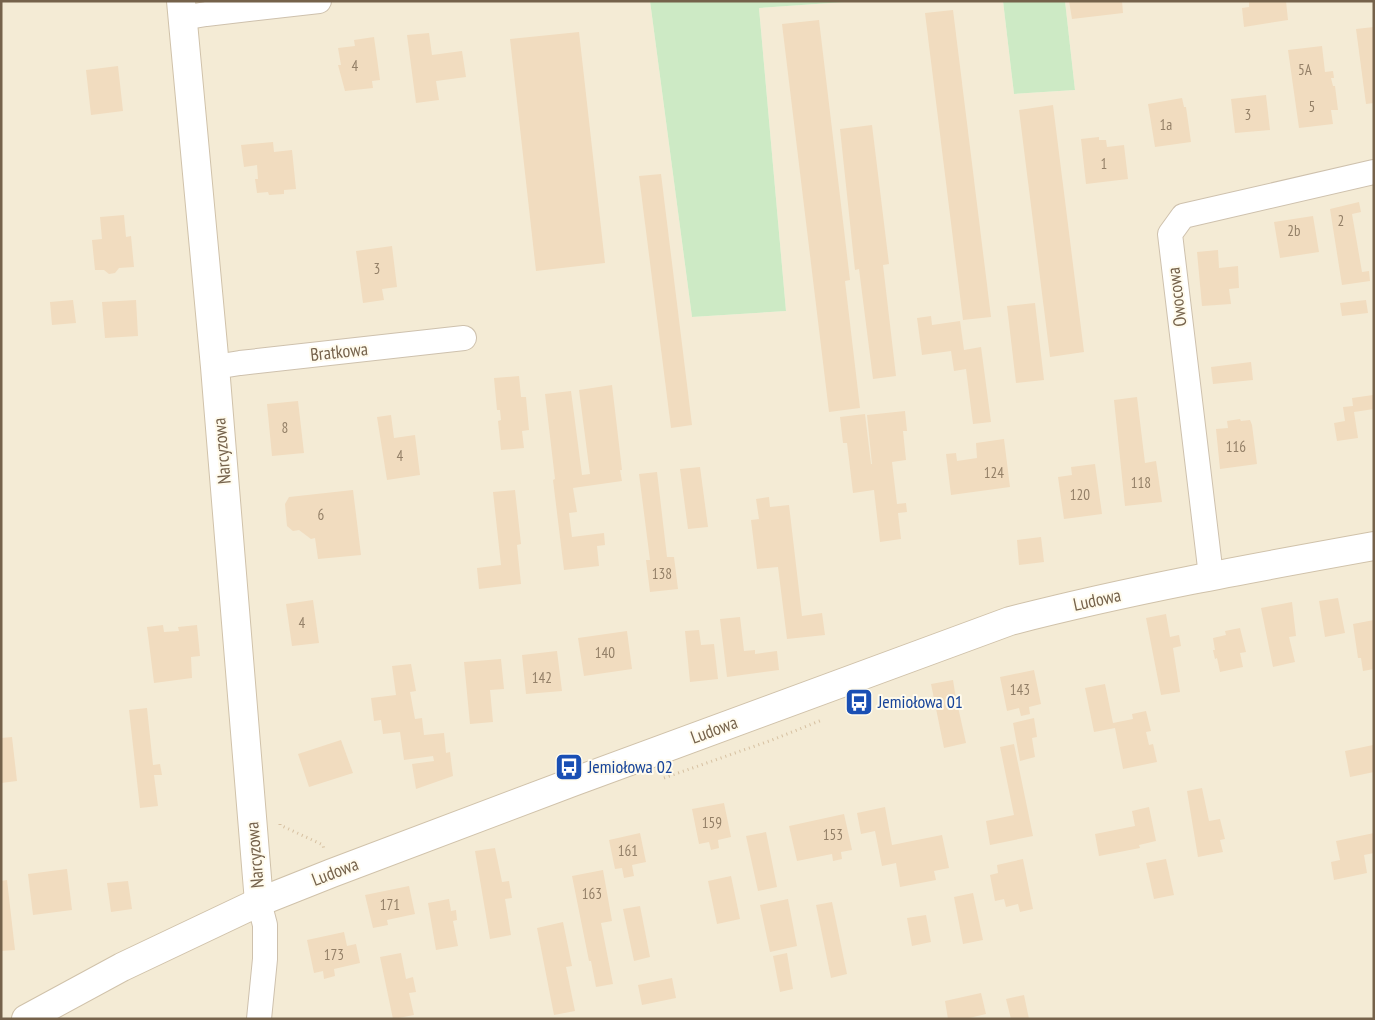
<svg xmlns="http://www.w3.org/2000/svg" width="1375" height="1020" font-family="'PT Sans Narrow',sans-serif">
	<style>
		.residential { fill: #f4ebd5 }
		.green { fill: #cdeac5 }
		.building { fill: #f1dcbf }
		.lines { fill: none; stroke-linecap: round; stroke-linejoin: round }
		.street-casing { stroke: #cec1ad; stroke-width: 26 }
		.secondary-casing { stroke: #d0c2aa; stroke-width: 30 }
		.path { stroke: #d6c0a1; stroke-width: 3; stroke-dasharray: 1 4; stroke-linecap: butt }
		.street { stroke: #fff; stroke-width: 24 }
		.secondary { stroke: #fff; stroke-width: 28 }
		.labels { text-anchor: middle; stroke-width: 4; stroke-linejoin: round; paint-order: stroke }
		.number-label { font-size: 15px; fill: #948068 }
		.street-label { font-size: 18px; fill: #75624b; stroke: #fffbed }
		.transit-label { font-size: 18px; fill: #164399; stroke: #fffbed; text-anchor: start }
	</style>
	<rect width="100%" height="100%" fill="#fcf8e7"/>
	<polygon class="residential" points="1,1 650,1 692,317 786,311 759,8 859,1 1003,1 1014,94 1075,90 1065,1 1374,1 1374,1019 1,1019"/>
	<g class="green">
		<polygon points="650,1 859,1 759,8 786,311 692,317"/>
		<polygon points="1003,1 1065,1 1075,90 1014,94"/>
	</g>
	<g class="building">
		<polygon points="1069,1 1122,1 1123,13 1072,19"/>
		<polygon points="1249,1 1286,1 1288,20 1244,27 1242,8 1249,7"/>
		<polygon points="953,10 991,317 963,320 925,13"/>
		<polygon points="819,20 850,280 845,281 860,408 829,412 782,24"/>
		<polygon points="1374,27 1374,103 1366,104 1356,29"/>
		<polygon points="579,32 605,263 536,271 510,39"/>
		<polygon points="429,33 432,55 462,51 466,77 436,81 439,100 416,103 407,35"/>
		<polygon points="374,37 380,80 372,81 373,88 345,91 338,65 341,65 338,48 355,46 354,40"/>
		<polygon points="1322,46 1325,72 1333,71 1334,78 1331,78 1333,86 1335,86 1338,110 1331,110 1333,124 1299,128 1288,50"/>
		<polygon points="118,66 123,111 91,115 86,70"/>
		<polygon points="1266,95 1270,130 1235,133 1231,99"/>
		<polygon points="1182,98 1184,107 1186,107 1191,142 1155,147 1148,104"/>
		<polygon points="1053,105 1084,352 1050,357 1019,110"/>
		<polygon points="872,125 889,264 883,265 896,376 873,379 859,269 855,270 840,129"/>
		<polygon points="1099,137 1099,140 1106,140 1107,147 1124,145 1128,179 1086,184 1081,139"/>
		<polygon points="273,142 274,152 292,150 296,189 284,190 284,194 269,195 268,192 257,193 255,179 258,179 257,165 244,167 241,145"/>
		<polygon points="661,174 692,425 671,428 639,176"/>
		<polygon points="1359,202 1361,212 1352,214 1362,272 1369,271 1370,281 1342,285 1330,209"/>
		<polygon points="124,215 126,237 131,236 134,267 119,268 115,273 109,274 104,270 95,270 92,240 102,239 100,217"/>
		<polygon points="1313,216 1319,252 1280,258 1274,222"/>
		<polygon points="392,246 397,287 382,289 384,300 363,303 356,251"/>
		<polygon points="1218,250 1219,268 1238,266 1239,288 1229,289 1231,304 1202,306 1197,252"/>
		<polygon points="73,300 76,323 52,325 50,302"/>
		<polygon points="136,300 138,336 105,338 102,302"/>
		<polygon points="1366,300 1368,313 1342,316 1340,303"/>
		<polygon points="1035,303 1044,380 1016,383 1007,306"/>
		<polygon points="931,316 932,325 960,321 964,350 981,347 991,422 973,424 966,369 954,371 951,351 922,355 917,318"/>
		<polygon points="1251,362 1253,380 1213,384 1211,367"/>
		<polygon points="519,376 521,397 526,397 529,430 522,431 524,448 501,450 498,421 501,420 500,410 497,410 494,378"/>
		<polygon points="612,385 622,470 620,470 622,481 573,488 577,512 569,513 572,537 604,533 605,545 597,546 599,566 564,570 553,480 555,479 545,394 571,391 582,475 590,474 579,390"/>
		<polygon points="1373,395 1374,409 1354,412 1358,438 1337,441 1334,423 1345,421 1343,407 1353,406 1352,398"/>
		<polygon points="1137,397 1145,463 1156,461 1162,502 1125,506 1114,400"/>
		<polygon points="298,401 304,453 272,456 267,404"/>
		<polygon points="905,411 907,431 903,431 906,460 892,462 897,504 906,503 907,512 898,513 901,539 880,542 874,490 853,493 847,443 843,443 840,417 865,414 871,464 872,464 867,415"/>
		<polygon points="391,415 394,438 415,435 420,475 387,480 377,417"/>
		<polygon points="1240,419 1241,421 1250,420 1252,425 1257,464 1220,469 1216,429 1228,428 1227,421"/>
		<polygon points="1004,439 1010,487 951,495 946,454 956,453 957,461 977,458 976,443"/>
		<polygon points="1095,464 1102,514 1064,519 1058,477 1072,475 1071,467"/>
		<polygon points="700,467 708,527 688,529 680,469"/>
		<polygon points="657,472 667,557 674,557 678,589 650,592 646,560 650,560 639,474"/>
		<polygon points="353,490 361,555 318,559 315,538 311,539 299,530 293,531 287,526 285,504 289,497"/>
		<polygon points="515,490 521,544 517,545 521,584 479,589 477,568 501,565 493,492"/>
		<polygon points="769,497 770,507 789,505 802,616 822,613 825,635 787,639 778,567 757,569 751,520 759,519 756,499"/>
		<polygon points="1041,537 1044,562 1019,565 1017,540"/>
		<polygon points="1338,598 1345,633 1325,637 1319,601"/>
		<polygon points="313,600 319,643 292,646 286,604"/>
		<polygon points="1292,602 1296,636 1289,637 1295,662 1273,667 1261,608"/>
		<polygon points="1166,614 1170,637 1179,635 1181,646 1173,648 1180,692 1161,695 1146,618"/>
		<polygon points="740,617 744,651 755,650 755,654 777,651 779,670 727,677 720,619"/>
		<polygon points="1374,620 1374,669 1363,671 1361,658 1358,658 1353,624"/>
		<polygon points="163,625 164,632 179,631 178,627 197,625 200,656 191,657 192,678 154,683 147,627"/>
		<polygon points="1240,628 1246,652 1240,653 1243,667 1220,672 1217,658 1215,659 1213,650 1215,650 1213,638 1226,635 1225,631"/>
		<polygon points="699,630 701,645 714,644 718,679 690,682 685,631"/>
		<polygon points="627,631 632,669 584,676 578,638"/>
		<polygon points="557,651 562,691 526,694 522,655"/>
		<polygon points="501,659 504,689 490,690 493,722 470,724 464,662"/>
		<polygon points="411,664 416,691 410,692 415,719 422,718 424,735 444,733 446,753 450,752 453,776 416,789 412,764 434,761 433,756 404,760 400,732 383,734 381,720 374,721 371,698 396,695 392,666"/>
		<polygon points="1034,670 1041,704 1029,707 1030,714 1021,716 1019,708 1007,711 1000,677"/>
		<polygon points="953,680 956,699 960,698 961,707 958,707 966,743 944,748 931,684"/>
		<polygon points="1105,684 1113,723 1133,719 1132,714 1146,711 1151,731 1146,732 1149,745 1153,744 1157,762 1123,769 1115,728 1094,732 1085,688"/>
		<polygon points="147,708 153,765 160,764 162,775 154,775 158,806 140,808 129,710"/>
		<polygon points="1034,718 1037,737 1032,738 1035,757 1020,761 1013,723"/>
		<polygon points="12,737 17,781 1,783 1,738"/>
		<polygon points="341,740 353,773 309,787 298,754"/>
		<polygon points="1014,744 1033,836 990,845 986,821 1014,815 1000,747"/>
		<polygon points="1373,745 1374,772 1350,777 1345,751"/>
		<polygon points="1202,788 1209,821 1220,819 1225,839 1220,840 1223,852 1198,857 1187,791"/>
		<polygon points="724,803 731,837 718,840 719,848 711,850 709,842 699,844 692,809"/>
		<polygon points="885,807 892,845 942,835 949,868 934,871 936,880 900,887 896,863 882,866 875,831 861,834 857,813"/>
		<polygon points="1149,807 1156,841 1139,845 1140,848 1099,856 1095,834 1135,826 1132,811"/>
		<polygon points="844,814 852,850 841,852 842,859 833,861 832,854 797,861 789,826"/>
		<polygon points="766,832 777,887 758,891 746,836"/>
		<polygon points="640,833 646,862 632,865 634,876 624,878 622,868 615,869 609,840"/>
		<polygon points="1374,833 1374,853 1364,855 1367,873 1334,880 1331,862 1340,860 1336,841"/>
		<polygon points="495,848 502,882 509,881 512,898 505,899 511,935 490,939 475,851"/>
		<polygon points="1023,859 1033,909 1020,912 1018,904 1006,907 1004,899 995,901 990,875 998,873 997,865"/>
		<polygon points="1166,859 1174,895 1154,899 1146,863"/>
		<polygon points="67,869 72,910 33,915 28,874"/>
		<polygon points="603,870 612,921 601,923 613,984 596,987 591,961 589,961 572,876"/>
		<polygon points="731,876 740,919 717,924 708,881"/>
		<polygon points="7,880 15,950 1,951 1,881"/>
		<polygon points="128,881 132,909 111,912 107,883"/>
		<polygon points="409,886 415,914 387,920 388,925 373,928 365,895"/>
		<polygon points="973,893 983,940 963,944 954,897"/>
		<polygon points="449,899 451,911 456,910 457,920 453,921 458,946 436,950 428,903"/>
		<polygon points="788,899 797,946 770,952 760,905"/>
		<polygon points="832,902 847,974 831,978 816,905"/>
		<polygon points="640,906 650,957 634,961 623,909"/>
		<polygon points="926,915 931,942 912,946 907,918"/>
		<polygon points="563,922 572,966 566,967 575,1011 554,1015 537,928"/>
		<polygon points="344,932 347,946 356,944 360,963 334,969 335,976 324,979 323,971 314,973 307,940"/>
		<polygon points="401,953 406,979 413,977 416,992 409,993 414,1015 393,1019 380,957"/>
		<polygon points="787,953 793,989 780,992 773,956"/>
		<polygon points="672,978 676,998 642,1005 638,985"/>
		<polygon points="981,993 986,1014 965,1019 948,1019 945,1001"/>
		<polygon points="1024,995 1029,1019 1011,1019 1006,999"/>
	</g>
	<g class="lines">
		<g class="street-casing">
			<g id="street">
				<polyline points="182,18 206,14 319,1"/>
				<polyline points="215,367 240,363 464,338"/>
				<polyline points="1211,576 1170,234 1183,216 1374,172"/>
				<polyline points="259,1019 265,959 265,925 259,902"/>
			</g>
		</g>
		<g class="secondary-casing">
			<g id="secondary">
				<polyline points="181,1 215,367 259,902"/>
				<path d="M 26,1019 L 122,967 L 259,902 L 332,873 L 573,782 L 1010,621 C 1130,590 1252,568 1374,546"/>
			</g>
		</g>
		<g class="path">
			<polyline points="664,778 772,740 822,720"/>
			<polyline points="280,824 280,825 323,845 324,850"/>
		</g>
		<use href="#street" class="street"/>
		<use href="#secondary" class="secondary"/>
	</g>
	<defs>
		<g id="bus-square" transform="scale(1.4375)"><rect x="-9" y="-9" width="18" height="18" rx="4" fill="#1a4fb4" stroke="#fffbed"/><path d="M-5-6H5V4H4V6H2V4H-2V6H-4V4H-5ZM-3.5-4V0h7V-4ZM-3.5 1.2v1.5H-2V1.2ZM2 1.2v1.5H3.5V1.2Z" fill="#fff"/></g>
	</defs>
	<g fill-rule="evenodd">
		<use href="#bus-square" x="859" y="702"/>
		<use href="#bus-square" x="569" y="767"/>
	</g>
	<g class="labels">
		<g class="number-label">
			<text x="355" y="71">4</text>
			<text x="1305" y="75">5A</text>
			<text x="1312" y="112">5</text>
			<text x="1248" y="120">3</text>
			<text x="1166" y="130">1a</text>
			<text x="1104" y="169">1</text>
			<text x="1341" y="226">2</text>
			<text x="1294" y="236">2b</text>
			<text x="377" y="274">3</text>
			<text x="285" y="433">8</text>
			<text x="1236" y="452">116</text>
			<text x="400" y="461">4</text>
			<text x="994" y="478">124</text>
			<text x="1141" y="488">118</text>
			<text x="1080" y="500">120</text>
			<text x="321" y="520">6</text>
			<text x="662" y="579">138</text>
			<text x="302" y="628">4</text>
			<text x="605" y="658">140</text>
			<text x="542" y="683">142</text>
			<text x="1020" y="695">143</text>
			<text x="712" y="828">159</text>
			<text x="833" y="840">153</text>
			<text x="628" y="856">161</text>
			<text x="592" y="899">163</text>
			<text x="390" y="910">171</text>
			<text x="334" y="960">173</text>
		</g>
		<g class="street-label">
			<text transform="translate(1177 297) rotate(-97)" y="6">Owocowa</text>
			<text transform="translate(339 352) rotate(-6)" y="6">Bratkowa</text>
			<text transform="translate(222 451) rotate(-95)" y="6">Narcyzowa</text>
			<text transform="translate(1097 600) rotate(-12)" y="6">Ludowa</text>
			<text transform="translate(714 730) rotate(-20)" y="6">Ludowa</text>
			<text transform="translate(255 855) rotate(-95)" y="6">Narcyzowa</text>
			<text transform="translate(335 872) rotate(-21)" y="6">Ludowa</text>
		</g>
		<g class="transit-label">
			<text x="878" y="708">Jemiołowa 01</text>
			<text x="588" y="773">Jemiołowa 02</text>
		</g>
	</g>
	<rect width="1375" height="1020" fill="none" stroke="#75624b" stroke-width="5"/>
</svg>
